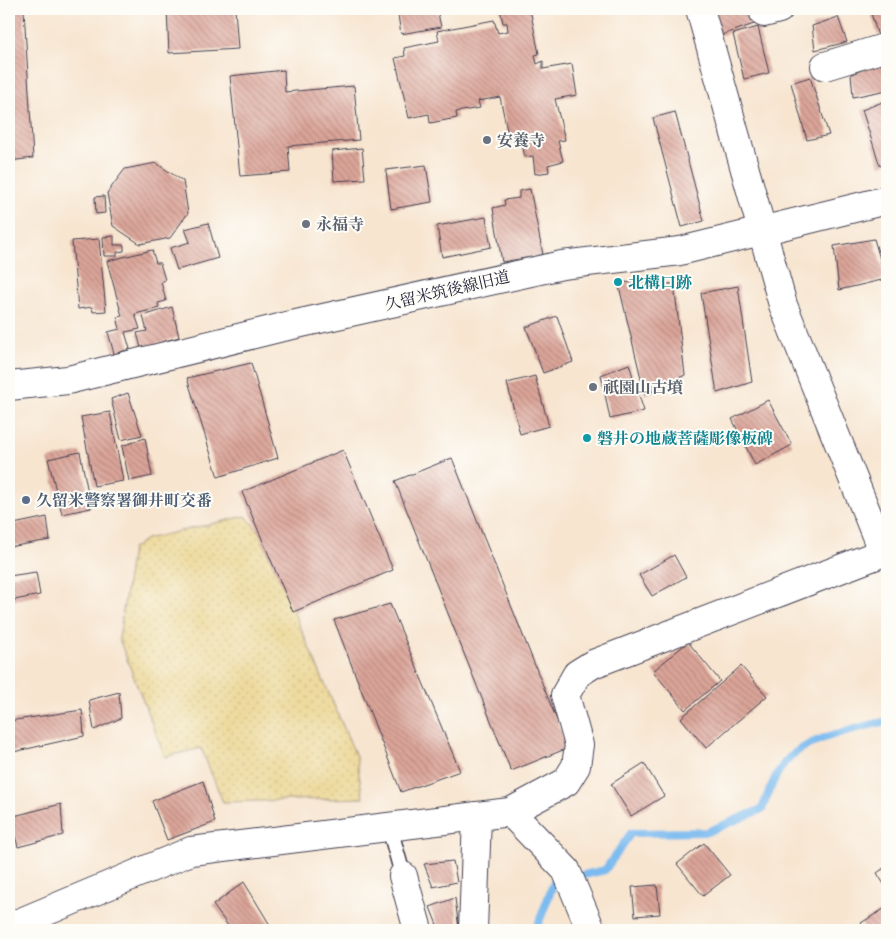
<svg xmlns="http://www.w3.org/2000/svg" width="896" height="939" font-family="'IM FELL French Canon','Noto Serif JP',serif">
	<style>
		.sand { fill: url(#sand-dots); stroke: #887e6c }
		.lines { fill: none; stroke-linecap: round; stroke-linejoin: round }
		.stream { stroke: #7bbbef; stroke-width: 8 }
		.building { fill: url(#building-back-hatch) }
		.service-casing { stroke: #423f51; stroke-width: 18 }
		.minor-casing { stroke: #423f51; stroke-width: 30 }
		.service { stroke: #fff; stroke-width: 15 }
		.minor { stroke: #fff; stroke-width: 28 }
		.worship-dot { fill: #6b7280; stroke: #fdfcf7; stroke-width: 2 }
		.culture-dot { fill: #0f9aa8; stroke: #fdfcf7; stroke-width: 2 }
		.service-dot { fill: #5c6f8a; stroke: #fdfcf7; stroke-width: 2 }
		.labels { text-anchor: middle; stroke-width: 4; stroke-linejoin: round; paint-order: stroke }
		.worship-label { font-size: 16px; font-weight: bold; fill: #5b616d; stroke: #fdfcf7; text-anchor: start }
		.culture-label { font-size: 16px; font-weight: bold; fill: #0d838f; stroke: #fdfcf7; text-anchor: start }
		.street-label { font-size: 16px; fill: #22223b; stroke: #fdfcf7 }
		.service-label { font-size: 16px; font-weight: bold; fill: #4e5e75; stroke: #fdfcf7; text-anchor: start }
	</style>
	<defs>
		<pattern id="sand-dots" width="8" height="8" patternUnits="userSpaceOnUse" patternTransform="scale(1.25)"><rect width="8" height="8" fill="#eeda9e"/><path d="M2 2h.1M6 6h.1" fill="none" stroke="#ccbb89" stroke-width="1.8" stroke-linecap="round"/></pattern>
		<pattern id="building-back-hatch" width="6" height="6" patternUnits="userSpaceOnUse" patternTransform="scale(1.25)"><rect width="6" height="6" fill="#dca599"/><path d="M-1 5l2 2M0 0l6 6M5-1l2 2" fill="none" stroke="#b2867e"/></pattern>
	</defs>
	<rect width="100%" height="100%" fill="#fdfcf7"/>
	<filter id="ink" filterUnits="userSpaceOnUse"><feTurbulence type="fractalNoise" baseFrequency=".02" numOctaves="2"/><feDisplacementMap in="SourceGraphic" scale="10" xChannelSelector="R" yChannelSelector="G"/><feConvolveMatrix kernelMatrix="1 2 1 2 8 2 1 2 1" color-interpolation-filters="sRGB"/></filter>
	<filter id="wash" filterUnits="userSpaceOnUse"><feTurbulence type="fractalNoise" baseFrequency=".0096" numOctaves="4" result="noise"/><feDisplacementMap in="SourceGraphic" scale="20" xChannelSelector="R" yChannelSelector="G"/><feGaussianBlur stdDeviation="1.12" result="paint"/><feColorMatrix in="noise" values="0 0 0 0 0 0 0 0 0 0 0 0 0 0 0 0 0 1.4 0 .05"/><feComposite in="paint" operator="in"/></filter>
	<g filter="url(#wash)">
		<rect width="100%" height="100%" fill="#f7e5d0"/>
		<polygon class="sand" points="246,516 259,532 356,756 363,798 223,802 201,748 165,757 119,639 132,549 146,539"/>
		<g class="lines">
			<path class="stream" d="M 536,930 L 554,882 L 605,870 L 631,833 L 707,832 L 762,809 C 769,792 777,767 792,755 C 818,735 856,729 887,721"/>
		</g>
		<g id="blocks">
			<g class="building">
				<polygon points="167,9 235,9 238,49 169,53"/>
				<polygon points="397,9 437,9 441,27 401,34"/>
				<polygon points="500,9 530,9 539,54 535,55 537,64 543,61 543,69 572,64 577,95 555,99 565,140 558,141 563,161 548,165 549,172 535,174 533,156 525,157 520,136 509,140 500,97 478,101 480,108 456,112 457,118 430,123 429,114 409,118 395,58 405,56 404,48 439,41 437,31 494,20 498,33 508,31 507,23 503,23"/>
				<polygon points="707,9 753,9 757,23 716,37"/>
				<polygon points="876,9 887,9 887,31 878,36 870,10"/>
				<polygon points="24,10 33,158 9,161 9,11"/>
				<polygon points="838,17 847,42 815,50 812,26"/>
				<polygon points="758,27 769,73 744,79 733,34"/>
				<polygon points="881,63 887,80 887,90 853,97 851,74"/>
				<polygon points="284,70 285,92 354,86 359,140 288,146 290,172 240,176 230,76"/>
				<polygon points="810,77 829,135 807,140 791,83"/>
				<polygon points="885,101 887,108 887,163 880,166 862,110"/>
				<polygon points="675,112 704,221 682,227 653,118"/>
				<polygon points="362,148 365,179 334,181 332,151"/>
				<polygon points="156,163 183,181 188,213 170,238 140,244 113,226 107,193 125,169"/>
				<polygon points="426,165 432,202 391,209 386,170"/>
				<polygon points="530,189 543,255 502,262 493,208 505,205 504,200 519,198 519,191"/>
				<polygon points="104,196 105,213 96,214 95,197"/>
				<polygon points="486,217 491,247 442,257 437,226"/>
				<polygon points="208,223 218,258 177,270 170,248 190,242 185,229"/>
				<polygon points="114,236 114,245 124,245 124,251 117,252 117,256 104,256 103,237"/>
				<polygon points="99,239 106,311 93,312 92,307 78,309 72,241"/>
				<polygon points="874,239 886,279 839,290 834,246"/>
				<polygon points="152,250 156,263 160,263 165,280 161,282 166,301 158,303 159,308 135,314 140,329 125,332 130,349 114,354 108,332 120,329 117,317 122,316 107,261"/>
				<polygon points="618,282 674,284 685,375 645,395"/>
				<polygon points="738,286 752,382 717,393 701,293"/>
				<polygon points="172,307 179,337 141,348 137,333 147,331 143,316"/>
				<polygon points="557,316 573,362 543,373 526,327"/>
				<polygon points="251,363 278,458 218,477 187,378"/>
				<polygon points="629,364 644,411 610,419 601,375"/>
				<polygon points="535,376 549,426 520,434 507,383"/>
				<polygon points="128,393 142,435 121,440 111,399"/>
				<polygon points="768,400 792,445 755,465 732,419"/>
				<polygon points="110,412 123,481 94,486 81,417"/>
				<polygon points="145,438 152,476 129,481 122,446"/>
				<polygon points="343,450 393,570 293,612 242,492"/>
				<polygon points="80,452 91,508 62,514 48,459"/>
				<polygon points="452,458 568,748 511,771 395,481"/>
				<polygon points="47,517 50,540 9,547 9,525"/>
				<polygon points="674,555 686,577 652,596 639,575"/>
				<polygon points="36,572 40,595 9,601 9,576"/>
				<polygon points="390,604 460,771 401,792 334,620"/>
				<polygon points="688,642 720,681 685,710 653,671"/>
				<polygon points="741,666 767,696 706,748 681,718"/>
				<polygon points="119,692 121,718 94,730 89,700"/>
				<polygon points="82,710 84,736 9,753 9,721"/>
				<polygon points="644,763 664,796 631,816 611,784"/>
				<polygon points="203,781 215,822 167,840 152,801"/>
				<polygon points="61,804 63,835 18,847 10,817"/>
				<polygon points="704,843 730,875 703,896 677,864"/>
				<polygon points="453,861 457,882 433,887 424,864"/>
				<polygon points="887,866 887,889 877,873"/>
				<polygon points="244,882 273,930 231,930 213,905"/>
				<polygon points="657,885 660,914 635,916 632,887"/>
				<polygon points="455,898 459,930 439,930 430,907"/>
				<polygon points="887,907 887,930 866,930 861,923"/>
			</g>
		</g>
	</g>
	<g filter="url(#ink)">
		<use href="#blocks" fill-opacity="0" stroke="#423f51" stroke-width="1"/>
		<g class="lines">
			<g class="service-casing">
				<polyline id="service" points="389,826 403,876"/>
			</g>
			<g class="minor-casing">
				<g id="minor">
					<polyline points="700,9 783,305 883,553"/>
					<polyline points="763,9 764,13 779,9"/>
					<polyline points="825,66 887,47"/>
					<polyline points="9,386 68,380 283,327 562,265 680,251 887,200"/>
					<polyline points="510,812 566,870 591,930"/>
					<polyline points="403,876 418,930"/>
					<polyline points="9,927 191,851 510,812 566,782 576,766 579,745 565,695 577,674 593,664 887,551"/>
					<polyline points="473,930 477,816"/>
				</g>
			</g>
			<use href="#service" class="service"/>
			<use href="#minor" class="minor"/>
		</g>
	</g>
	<g class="worship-dot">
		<circle cx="487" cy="140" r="5"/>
		<circle cx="306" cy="224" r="5"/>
		<circle cx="593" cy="387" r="5"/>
	</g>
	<g class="culture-dot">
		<circle cx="618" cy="282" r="5"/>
		<circle cx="587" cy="438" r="5"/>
	</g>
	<circle class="service-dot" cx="26" cy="500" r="5"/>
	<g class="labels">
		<g class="worship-label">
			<text x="497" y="146">安養寺</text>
			<text x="316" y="230">永福寺</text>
			<text x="603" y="393">祇園山古墳</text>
		</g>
		<g class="culture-label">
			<text x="628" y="288">北構口跡</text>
			<text x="597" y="444">磐井の地蔵菩薩彫像板碑</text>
		</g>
		<g class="street-label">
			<text transform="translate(447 290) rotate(-13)" y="6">久留米筑後線旧道</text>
		</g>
		<g class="service-label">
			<text x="36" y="506">久留米警察署御井町交番</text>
		</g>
	</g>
	<rect width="896" height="939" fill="none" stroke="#fdfcf7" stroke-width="30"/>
</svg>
